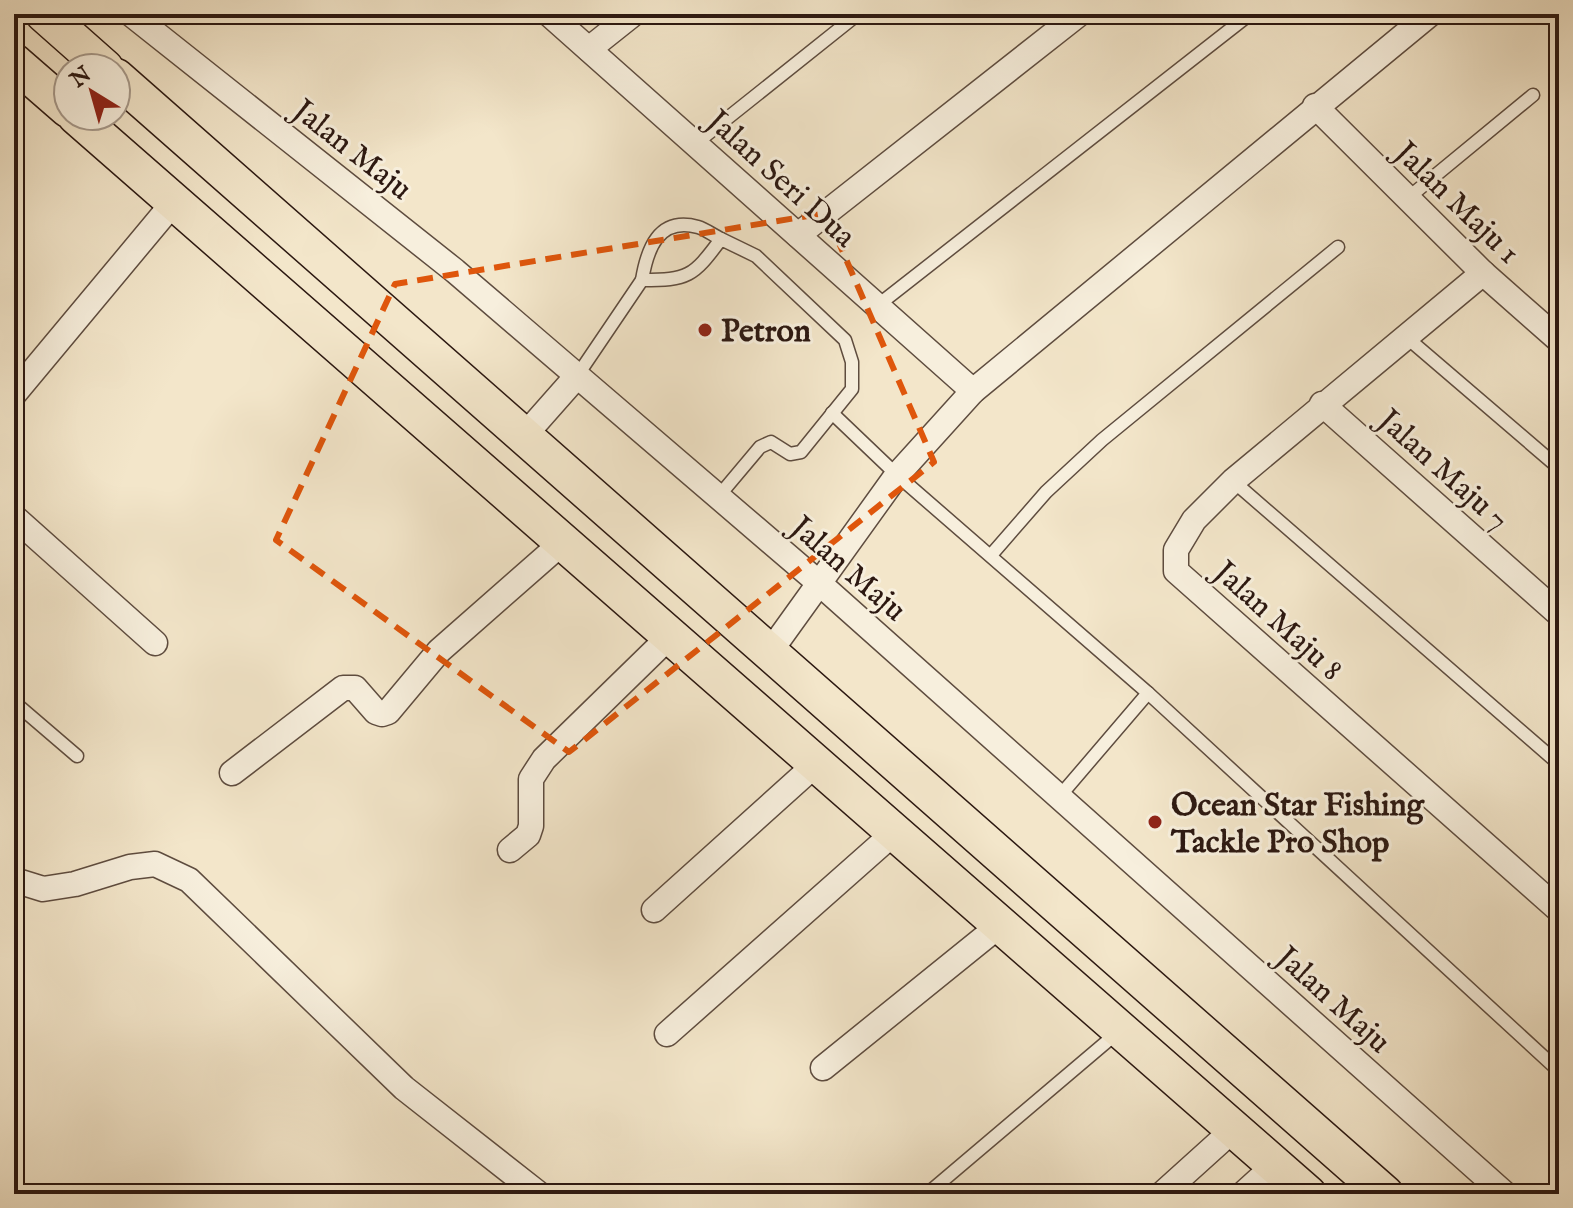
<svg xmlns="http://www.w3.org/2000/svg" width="1573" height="1208" font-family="'IM FELL English',serif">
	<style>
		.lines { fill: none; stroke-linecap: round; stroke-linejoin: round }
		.service-casing { stroke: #5e4c3f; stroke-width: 15 }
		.minor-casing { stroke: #5e4c3f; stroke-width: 27 }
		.primary-casing { stroke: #2c1811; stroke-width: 39 }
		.service { stroke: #f7efdd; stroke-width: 12 }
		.minor { stroke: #f7efdd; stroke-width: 24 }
		.primary { stroke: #f3e6ca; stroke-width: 36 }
		.marked { fill: none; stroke: #df560c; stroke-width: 6; stroke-dasharray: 16 10; stroke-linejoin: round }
		.poi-dot { fill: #8f2418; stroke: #f7efdd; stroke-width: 3 }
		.labels { text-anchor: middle; stroke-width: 6; stroke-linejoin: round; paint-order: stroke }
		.street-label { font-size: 32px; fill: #2c1811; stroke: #f7efdd }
		.poi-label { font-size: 32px; font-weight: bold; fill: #2c1811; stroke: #f7efdd; text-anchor: start }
	</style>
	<rect width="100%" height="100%" fill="#f3e6ca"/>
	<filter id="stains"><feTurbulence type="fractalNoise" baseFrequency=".0025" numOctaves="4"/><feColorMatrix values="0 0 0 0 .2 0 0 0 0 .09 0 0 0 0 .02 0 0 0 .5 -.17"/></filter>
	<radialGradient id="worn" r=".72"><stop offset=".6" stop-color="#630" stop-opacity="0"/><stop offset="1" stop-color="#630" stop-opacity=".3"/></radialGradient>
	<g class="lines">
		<g class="service-casing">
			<g id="service">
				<polyline points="695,144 858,14"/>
				<polyline points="1408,198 1533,95"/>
				<path d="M 642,280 C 647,250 658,216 698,227 C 705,229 713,235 721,239"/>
				<polyline points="877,306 1250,14"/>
				<polyline points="1405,336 1559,468"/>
				<path d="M 577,376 L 642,280 C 688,280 693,277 721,239 L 756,256 L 845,340 L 852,362 L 852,389 L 801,452 L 790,454 L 771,442 L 760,447 L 718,497"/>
				<polyline points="832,413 897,475 1148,693 1559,1071"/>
				<polyline points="1233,481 1559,764"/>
				<polyline points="992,554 1046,492 1102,440 1338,247"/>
				<polyline points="14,702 77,756"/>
				<polyline points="1059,797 1148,693"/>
				<polyline points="927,1194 1117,1033"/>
			</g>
		</g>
		<g class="minor-casing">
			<g id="minor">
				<polyline points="131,14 455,271 819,583 1505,1194"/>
				<polyline points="549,14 973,391"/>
				<polyline points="589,49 633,14"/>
				<polyline points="1315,106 1483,273 1559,340"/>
				<polyline points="798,235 1079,14"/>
				<polyline points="1483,273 1233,481 1194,520 1176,550 1176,571 1559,910"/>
				<polyline points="14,394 174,202"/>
				<polyline points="1322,404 1559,614"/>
				<polyline points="524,436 577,376"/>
				<polyline points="14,517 155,643"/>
				<polyline points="769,653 897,475 973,391 1430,14"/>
				<polyline points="232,773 343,688 355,688 376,712 382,714 388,712 439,651 563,542"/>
				<polyline points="510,850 528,835 531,826 531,779 544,759 670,636"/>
				<polyline points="14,880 43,889 75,884 130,867 155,864 189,880 404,1088 539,1194"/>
				<polyline points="654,910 816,764"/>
				<polyline points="667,1034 895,832"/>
				<polyline points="823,1068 1000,925"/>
				<polyline points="1162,1194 1234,1129"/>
				<polyline points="1243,1194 1275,1165"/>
			</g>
		</g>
		<g class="primary-casing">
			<g id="primary">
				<polyline points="44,14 105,68"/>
				<polyline points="14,62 68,109"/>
				<polyline points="116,77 1385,1194"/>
				<polyline points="76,116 1308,1194"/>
			</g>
		</g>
		<use href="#service" class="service"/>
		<use href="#minor" class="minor"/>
		<use href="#primary" class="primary"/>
	</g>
	<path class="marked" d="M 826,213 L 934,462 L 569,752 L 276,540 L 395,284 Z"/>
	<g class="poi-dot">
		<circle cx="705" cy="330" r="8"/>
		<circle cx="1155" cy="822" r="8"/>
	</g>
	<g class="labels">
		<g class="street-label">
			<text transform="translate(353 149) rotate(38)" y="11">Jalan Maju</text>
			<text transform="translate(782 178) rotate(42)" y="11">Jalan Seri Dua</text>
			<text transform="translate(1458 202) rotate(44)" y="11">Jalan Maju 1</text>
			<text transform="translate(1444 469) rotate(42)" y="11">Jalan Maju 7</text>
			<text transform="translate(849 568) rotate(41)" y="11">Jalan Maju</text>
			<text transform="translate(1279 620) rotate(42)" y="11">Jalan Maju 8</text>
			<text transform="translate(1334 999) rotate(42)" y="11">Jalan Maju</text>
		</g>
		<g class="poi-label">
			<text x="721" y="341">Petron</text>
			<text x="1171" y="815">Ocean Star Fishing<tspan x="1171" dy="37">Tackle Pro Shop</tspan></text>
		</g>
	</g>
	<rect width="1573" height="1208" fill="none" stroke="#f3e6ca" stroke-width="48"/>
	<rect x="16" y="16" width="1541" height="1176" fill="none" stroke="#2c1811" stroke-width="4"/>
	<rect x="24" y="24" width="1525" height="1160" fill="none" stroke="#2c1811" stroke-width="2"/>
	<g transform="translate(92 92) rotate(323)"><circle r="38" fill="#f7efdd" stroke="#a6998b" stroke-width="2"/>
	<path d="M0-6L14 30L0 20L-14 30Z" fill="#8f2418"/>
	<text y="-12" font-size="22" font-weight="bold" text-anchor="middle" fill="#2c1811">N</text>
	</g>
	<rect width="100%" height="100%" filter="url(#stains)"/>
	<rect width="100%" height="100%" fill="url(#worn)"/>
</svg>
